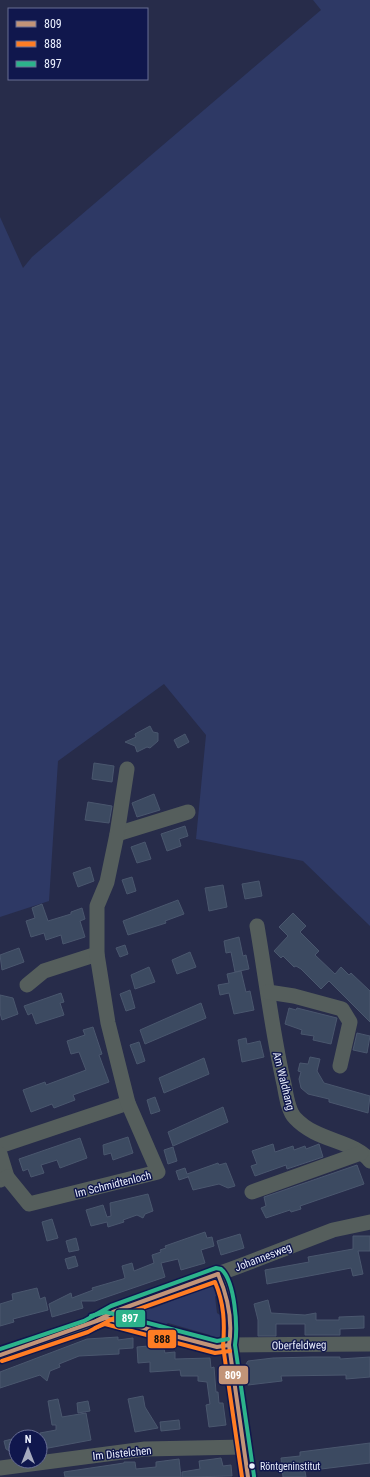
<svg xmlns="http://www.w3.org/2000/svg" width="370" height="1477" font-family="'Roboto Condensed',sans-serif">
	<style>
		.green { fill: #2e3965 }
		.building { fill: #3c4a61; stroke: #4a576e }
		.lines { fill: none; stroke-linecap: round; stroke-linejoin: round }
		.minor { stroke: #555e5c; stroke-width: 15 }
		.bus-1-casing { stroke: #10174d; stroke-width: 7 }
		.bus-2-casing { stroke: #10174d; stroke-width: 7 }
		.bus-3-casing { stroke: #10174d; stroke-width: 7 }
		.bus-1 { stroke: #c29478; stroke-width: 4 }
		.bus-2 { stroke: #ff7d24; stroke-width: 4 }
		.bus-3 { stroke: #2cb38b; stroke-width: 4 }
		.bus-dot { fill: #ebf0fe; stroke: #10174d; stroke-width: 1.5 }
		.labels { text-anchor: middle; stroke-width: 3; stroke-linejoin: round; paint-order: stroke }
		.bus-label { font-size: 10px; fill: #ebf0fe; stroke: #10174d; text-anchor: start }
		.street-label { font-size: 11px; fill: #ebf0fe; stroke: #10174d }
		.line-badge { stroke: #10174d; stroke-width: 1.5 }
		.badge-label { font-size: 11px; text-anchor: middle; font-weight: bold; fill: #fff }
		.pale-badge-label { font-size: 11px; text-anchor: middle; font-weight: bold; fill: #111 }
	</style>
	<rect width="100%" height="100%" fill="#272c4a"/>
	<g class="green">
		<polygon points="313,0 370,0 370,926 303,861 196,839 206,735 164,684 58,761 49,901 0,917 0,217 23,268 32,257 321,10"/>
		<path d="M 209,1285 L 218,1289 L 224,1301 L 215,1296 L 217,1313 L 225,1318 C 225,1334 221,1340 204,1341 L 210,1335 L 168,1323 L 160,1329 C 150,1323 143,1321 144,1308 L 153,1300 L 151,1309 L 187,1295 L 190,1286 Z"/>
	</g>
	<g class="building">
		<polygon points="150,726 153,732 158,733 158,741 150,748 147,747 137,752 135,746 125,742 136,737 135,734"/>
		<polygon points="185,734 189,742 178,748 174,740"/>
		<polygon points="94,763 114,766 112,782 92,779"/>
		<polygon points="154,794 160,810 137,817 132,803"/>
		<polygon points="88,802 112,806 109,823 85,820"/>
		<polygon points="185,826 188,836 179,839 181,846 167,851 161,834"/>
		<polygon points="145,842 151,859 137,863 131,847"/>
		<polygon points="90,867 94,881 78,887 73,873"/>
		<polygon points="132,877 136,891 127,894 122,880"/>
		<polygon points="259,881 262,896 245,899 242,884"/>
		<polygon points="223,885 227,907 209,911 205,888"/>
		<polygon points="178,900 184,914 165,921 166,923 128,935 123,921"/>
		<polygon points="42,904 48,921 71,914 71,912 82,908 85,919 80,921 85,937 63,944 61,935 46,940 44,933 31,937 26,921 35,918 32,908"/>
		<polygon points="293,913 306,926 300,932 319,951 315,955 335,974 341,967 349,975 351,973 370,991 370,1022 329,981 321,989 301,969 296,966 294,967 283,956 281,958 274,951 288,936 279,927"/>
		<polygon points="239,937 243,956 246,955 249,969 235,972 231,952 226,953 224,941"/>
		<polygon points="125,945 128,954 120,957 116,948"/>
		<polygon points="19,948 24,962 2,970 0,955"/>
		<polygon points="190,952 196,967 177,974 172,960"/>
		<polygon points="149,967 155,982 135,989 131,975"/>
		<polygon points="241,971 246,992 250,991 254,1010 234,1014 229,993 220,995 218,985 229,983 227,974"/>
		<polygon points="130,990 135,1008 126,1011 120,994"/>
		<polygon points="61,993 64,1002 60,1003 64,1015 36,1024 32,1013 28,1015 24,1006"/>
		<polygon points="0,995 13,998 18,1014 2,1020 0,1013"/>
		<polygon points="201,1003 206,1018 145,1044 140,1030"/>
		<polygon points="289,1008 296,1010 297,1008 337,1018 331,1044 313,1040 314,1036 301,1034 302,1030 285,1024"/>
		<polygon points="93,1027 102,1054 99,1055 109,1082 73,1095 75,1100 54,1108 52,1104 31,1112 23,1090 45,1082 46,1085 86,1070 79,1052 71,1054 67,1041 85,1035 83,1030"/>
		<polygon points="357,1033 370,1036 367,1053 353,1050"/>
		<polygon points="246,1038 247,1044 260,1041 264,1057 242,1062 238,1040"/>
		<polygon points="139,1042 145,1061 137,1064 130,1045"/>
		<polygon points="310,1057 320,1059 317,1071 324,1083 370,1096 368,1113 329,1102 329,1099 308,1094 301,1088 299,1079 301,1072 298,1071 300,1063 308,1064"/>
		<polygon points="204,1058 209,1074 164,1093 159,1078"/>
		<polygon points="155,1097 160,1111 151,1114 147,1100"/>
		<polygon points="223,1107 228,1122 173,1146 168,1132"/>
		<polygon points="128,1137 133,1153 113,1160 111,1153 104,1155 103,1145"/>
		<polygon points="80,1138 87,1158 60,1168 57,1160 41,1165 44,1173 31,1177 28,1169 23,1171 19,1159"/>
		<polygon points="273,1144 275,1152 293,1146 294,1150 305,1146 306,1149 319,1144 323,1157 287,1169 286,1165 255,1176 251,1166 257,1164 252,1151"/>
		<polygon points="173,1147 177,1161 168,1164 164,1150"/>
		<polygon points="218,1163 219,1165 226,1163 235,1186 228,1188 219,1184 193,1190 188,1176 188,1177 179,1180 176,1171 185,1168 187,1174"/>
		<polygon points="357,1165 364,1184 300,1206 301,1209 291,1212 290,1210 266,1218 261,1208 266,1206 264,1197"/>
		<polygon points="148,1194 153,1211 145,1214 143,1218 137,1215 123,1220 124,1222 108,1227 107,1222 91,1226 86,1210 103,1205 107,1217 111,1216 110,1203"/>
		<polygon points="52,1219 58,1238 47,1241 42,1222"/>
		<polygon points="205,1232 207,1238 212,1237 214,1246 201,1250 205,1263 181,1270 178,1259 161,1263 165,1277 95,1301 81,1301 83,1308 52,1317 49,1304 71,1293 72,1298 93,1290 92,1288 123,1279 125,1278 122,1266 132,1263 134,1271 154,1263 152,1255 161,1252 160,1250 166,1248 165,1246"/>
		<polygon points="240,1234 244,1248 221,1255 217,1241"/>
		<polygon points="353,1236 370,1236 370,1251 358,1251 363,1274 353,1276 351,1268 267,1284 265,1270 309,1262 308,1257 353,1249"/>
		<polygon points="76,1238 79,1250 69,1252 66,1241"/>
		<polygon points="75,1256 78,1266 68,1269 65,1259"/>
		<polygon points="37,1288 40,1299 45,1297 48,1310 13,1319 14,1322 0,1326 0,1304 13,1300 12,1294"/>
		<polygon points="268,1300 271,1313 305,1315 316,1313 316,1320 339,1320 339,1317 364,1316 364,1328 340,1329 340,1335 305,1335 305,1324 276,1324 276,1336 258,1336 258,1320 254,1304"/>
		<polygon points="118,1337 118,1340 133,1338 133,1348 119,1349 119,1354 79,1356 59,1364 60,1367 50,1371 47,1381 40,1375 0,1388 0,1372 87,1339"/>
		<polygon points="160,1345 160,1349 164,1349 165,1353 175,1352 175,1359 210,1358 211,1368 214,1367 216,1392 218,1392 219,1403 223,1403 226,1425 209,1427 206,1405 210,1404 207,1382 198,1381 198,1376 181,1376 180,1370 150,1372 150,1362 138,1363 137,1347"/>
		<polygon points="312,1357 340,1357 340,1359 370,1357 370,1377 346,1379 346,1375 281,1376 282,1381 248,1385 246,1364 248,1361 273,1358"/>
		<polygon points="143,1396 145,1407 158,1428 135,1432 128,1399"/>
		<polygon points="58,1399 62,1417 86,1413 91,1440 43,1449 40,1433 56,1430 56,1425 52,1425 48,1401"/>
		<polygon points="88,1401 90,1411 78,1413 77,1403"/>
		<polygon points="179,1420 180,1429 161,1431 160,1422"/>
		<polygon points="16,1438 16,1455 6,1449 4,1441"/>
		<polygon points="370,1443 370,1463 305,1471 306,1477 283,1477 281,1458 300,1456 300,1452"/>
		<polygon points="221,1458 223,1466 231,1465 232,1476 182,1477 182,1472 200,1469 199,1461"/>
		<polygon points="179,1459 181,1477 65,1477 64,1472 124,1463 124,1462 135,1462 136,1469 156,1467 156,1462"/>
	</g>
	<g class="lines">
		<g class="minor">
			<polyline points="117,834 188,812"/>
			<path d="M 257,926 C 266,978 272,1032 284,1084 C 286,1094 288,1111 295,1118 C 317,1142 354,1140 370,1161"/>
			<polyline points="27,985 44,971 97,954"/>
			<polyline points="268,992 294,996 342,1009 350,1022 340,1066"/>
			<polyline points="0,1146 128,1103"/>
			<polyline points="0,1154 7,1177 0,1180"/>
			<polyline points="7,1177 29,1204 158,1172 128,1103 108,1023 97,954 97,906 107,882 117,834 127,769"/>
			<polyline points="252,1192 361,1153"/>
			<path d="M 218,1274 C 228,1294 234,1323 229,1345 L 248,1477"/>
			<polyline points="105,1318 217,1347 229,1345 370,1344"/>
			<path d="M 0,1355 C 12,1351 25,1345 38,1341 C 63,1333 91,1328 113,1312 L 237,1267 L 333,1230 L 370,1222"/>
			<polyline points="0,1468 145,1449 244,1447"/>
		</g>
		<g class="bus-1-casing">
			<g id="bus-1">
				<path d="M 218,1274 C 228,1297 233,1320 229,1345 L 248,1477"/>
				<polyline points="96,1321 113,1312 218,1274"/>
				<polyline points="0,1355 105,1318 217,1347 229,1345"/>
			</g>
		</g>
		<g class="bus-2-casing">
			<g id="bus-2">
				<polyline points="95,1328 105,1324 215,1353 230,1351"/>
				<path d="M 2,1361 L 88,1332 L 116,1317 L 215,1282 C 224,1303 225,1323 223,1346 L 242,1477"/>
			</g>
		</g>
		<g class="bus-3-casing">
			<g id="bus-3">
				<polyline points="91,1316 106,1312 217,1341 228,1339"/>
				<path d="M 0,1349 L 84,1321 L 111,1306 L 216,1268 L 221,1269 C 235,1281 238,1327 235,1345 L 254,1476"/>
			</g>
		</g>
		<use href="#bus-1" class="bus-1"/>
		<use href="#bus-2" class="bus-2"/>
		<use href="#bus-3" class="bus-3"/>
	</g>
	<circle class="bus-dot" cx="252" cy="1466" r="3.5"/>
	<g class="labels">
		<g class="bus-label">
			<text x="260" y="1470">Röntgeninstitut</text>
		</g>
		<g class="street-label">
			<text transform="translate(284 1081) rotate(76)" y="4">Am Waldhang</text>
			<text transform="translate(113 1184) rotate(-14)" y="4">Im Schmidtenloch</text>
			<text transform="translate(263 1257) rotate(-21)" y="4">Johannesweg</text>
			<text transform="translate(299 1345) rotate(-1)" y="4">Oberfeldweg</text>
			<text transform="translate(122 1453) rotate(-6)" y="4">Im Distelchen</text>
		</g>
	</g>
	<g class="line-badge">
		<rect x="115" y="1309" width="31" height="19" rx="4" fill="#2cb38b"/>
		<rect x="147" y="1329" width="30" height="20" rx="4" fill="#ff7d24"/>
		<rect x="218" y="1365" width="31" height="20" rx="4" fill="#c29478"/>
	</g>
	<g class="badge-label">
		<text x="130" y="1322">897</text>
		<text x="233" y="1379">809</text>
	</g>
	<g class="pale-badge-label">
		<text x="162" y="1343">888</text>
	</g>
	<rect x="8" y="8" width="140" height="72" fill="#10174d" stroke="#686e94"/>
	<rect x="16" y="21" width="20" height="6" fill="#c29478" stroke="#686e94"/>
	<text x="44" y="28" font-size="12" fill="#ebf0fe">809</text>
	<rect x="16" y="41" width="20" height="6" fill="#ff7d24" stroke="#686e94"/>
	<text x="44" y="48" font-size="12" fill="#ebf0fe">888</text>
	<rect x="16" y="61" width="20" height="6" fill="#2cb38b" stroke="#686e94"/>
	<text x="44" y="68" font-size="12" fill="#ebf0fe">897</text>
	<g transform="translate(28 1449)"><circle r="19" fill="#10174d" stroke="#686e94"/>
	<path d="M0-3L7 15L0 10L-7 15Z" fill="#a6abbf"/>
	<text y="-6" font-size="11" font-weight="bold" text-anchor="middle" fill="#ebf0fe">N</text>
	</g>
</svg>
